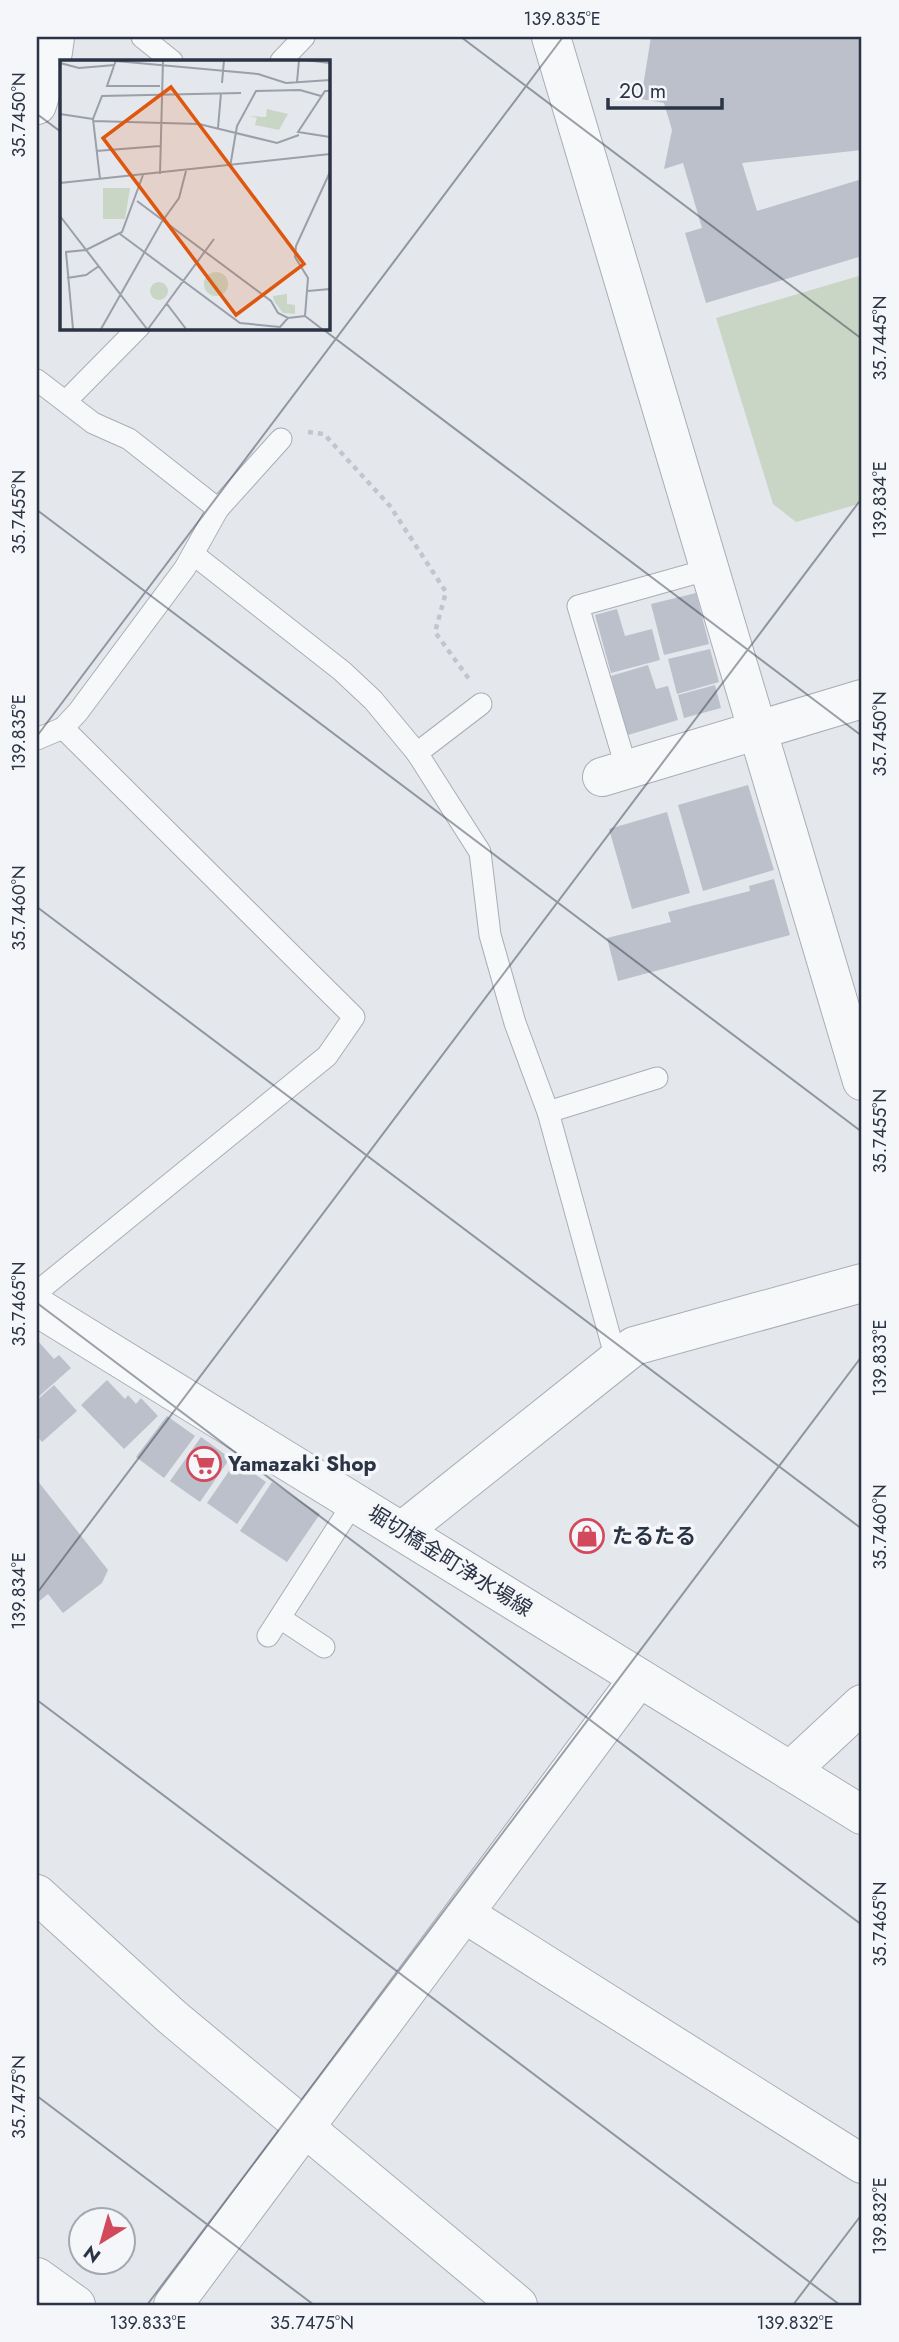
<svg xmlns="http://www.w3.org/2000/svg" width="899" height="2342" font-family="Jost,'Noto Sans JP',sans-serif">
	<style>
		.green { fill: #c9d6c5 }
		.building { fill: #bbc0ca }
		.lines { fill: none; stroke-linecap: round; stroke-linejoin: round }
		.service-casing { stroke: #a9aeb7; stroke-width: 23 }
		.minor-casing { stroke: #a9aeb7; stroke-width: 40 }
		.tertiary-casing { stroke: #a9aeb7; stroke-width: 40 }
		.path { stroke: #c2c5cb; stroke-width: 4.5; stroke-dasharray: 5 5; stroke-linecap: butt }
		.service { stroke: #f7f8fa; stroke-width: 21 }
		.minor { stroke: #f7f8fa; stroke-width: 38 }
		.tertiary { stroke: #f7f8fa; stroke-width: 38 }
		.ticks { fill: none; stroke: #2b3445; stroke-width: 2; stroke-opacity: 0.45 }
		.labels { text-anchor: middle; stroke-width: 7; stroke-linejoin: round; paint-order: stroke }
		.poi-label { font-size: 21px; font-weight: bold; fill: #2b3445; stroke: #f4f6f9; text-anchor: start }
		.street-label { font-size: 21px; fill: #2b3445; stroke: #f4f6f9 }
		.inset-road { fill: none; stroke: #9a9fa9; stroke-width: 2 }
		.view { fill: #df570f; fill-opacity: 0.15; stroke: #df570f; stroke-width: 3.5 }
		.inset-edge { fill: none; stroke: #2b3445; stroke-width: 3.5 }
		.neatline { fill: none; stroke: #2b3445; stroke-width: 2.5 }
		.ticks-label { font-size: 18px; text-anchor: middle; fill: #2b3445 }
	</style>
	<rect width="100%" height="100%" fill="#e4e7ec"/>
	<polygon class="green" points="862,275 862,503 796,522 773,504 716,318"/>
	<g class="building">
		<polygon points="651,37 862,37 862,150 742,163 757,211 862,179 862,256 706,303 685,233 702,228 683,163 664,169 672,130 664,103 641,99"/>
		<polygon points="696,593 709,644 664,655 651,604"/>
		<polygon points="617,609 625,636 652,629 660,660 611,673 595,615"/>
		<polygon points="710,649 719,682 677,694 668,659"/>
		<polygon points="648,665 656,689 668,686 678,720 628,735 611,676"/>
		<polygon points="715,685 721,708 684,718 678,695"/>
		<polygon points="748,785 774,870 703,891 678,805"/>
		<polygon points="667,812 690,893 632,909 609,829"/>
		<polygon points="774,879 790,935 618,981 607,938 671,922 668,912 750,891 749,886"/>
		<polygon points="38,1341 54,1359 59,1355 71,1368 37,1398"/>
		<polygon points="107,1380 125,1399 128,1395 136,1404 141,1398 158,1416 124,1449 81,1405"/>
		<polygon points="54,1385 77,1411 42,1442 37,1436 37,1400"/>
		<polygon points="167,1416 195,1436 164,1478 136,1457"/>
		<polygon points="201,1437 230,1458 200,1502 170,1481"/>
		<polygon points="236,1461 266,1482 237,1524 207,1503"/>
		<polygon points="37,1480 108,1570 102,1583 63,1613 48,1594 37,1603"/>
		<polygon points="272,1482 320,1514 287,1562 240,1531"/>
	</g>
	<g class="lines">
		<g class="service-casing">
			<g id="service">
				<polyline points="142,37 172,61"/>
				<polyline points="281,61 304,37"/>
				<polyline points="37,380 93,423 129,439 218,509 185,568 78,712 63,728 37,739"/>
				<polyline points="67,400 139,327"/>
				<polyline points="218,509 281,439"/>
				<polyline points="193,554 342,671 373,700 417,753 480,852 490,935 515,1023 548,1112 616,1359"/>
				<polyline points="417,753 481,704"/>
				<polyline points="627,770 578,606 710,569"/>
				<polyline points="548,1112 657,1078"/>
				<polyline points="37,1292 327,1056 354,1017 63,728"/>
				<polyline points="280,1618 324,1647"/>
				<polyline points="268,1636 354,1502"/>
			</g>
		</g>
		<g class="minor-casing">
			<g id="minor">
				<polyline points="551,37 862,1081"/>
				<polyline points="37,105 53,52 55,37"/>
				<polyline points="402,1531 634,1346 862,1283"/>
				<polyline points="790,1771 862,1704"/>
				<polyline points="37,1894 172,2017 518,2305"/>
				<polyline points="465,1914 862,2164"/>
				<polyline points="37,2277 76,2305"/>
				<polyline points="173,2305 639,1678"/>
			</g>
		</g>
		<g class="tertiary-casing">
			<g id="tertiary">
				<polyline points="602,777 862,699"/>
				<polyline points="37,1307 862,1815"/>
			</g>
		</g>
		<polyline class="path" points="308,432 324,434 390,506 446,592 435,632 469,679"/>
		<use href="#service" class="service"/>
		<use href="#minor" class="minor"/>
		<use href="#tertiary" class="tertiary"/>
	</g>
	<path class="ticks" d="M 461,37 L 862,339M 37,114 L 61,132M 320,327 L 862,736M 37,510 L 862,1132M 37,736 L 563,37M 37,907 L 862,1529M 37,1303 L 862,1925M 37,1593 L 862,498M 37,1700 L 840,2305M 37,2096 L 314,2305M 147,2305 L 862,1356M 793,2305 L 862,2214"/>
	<defs>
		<g id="supermarket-ring" transform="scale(1.75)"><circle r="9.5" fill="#f4f6f9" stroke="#d1495b" stroke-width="1.5"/><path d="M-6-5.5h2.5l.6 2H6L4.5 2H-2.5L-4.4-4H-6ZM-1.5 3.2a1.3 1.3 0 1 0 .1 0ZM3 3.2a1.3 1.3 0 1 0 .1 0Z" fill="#d1495b"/></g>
		<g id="shop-ring" transform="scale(1.75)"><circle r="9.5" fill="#f4f6f9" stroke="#d1495b" stroke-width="1.5"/><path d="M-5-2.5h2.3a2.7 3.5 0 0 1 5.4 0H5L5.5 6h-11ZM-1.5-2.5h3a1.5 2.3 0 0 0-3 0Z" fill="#d1495b"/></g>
	</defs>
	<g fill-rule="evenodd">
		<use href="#supermarket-ring" x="204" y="1464"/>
		<use href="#shop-ring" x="587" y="1536"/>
	</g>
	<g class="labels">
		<g class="poi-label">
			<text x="228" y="1471">Yamazaki Shop</text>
			<text x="612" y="1543">たるたる</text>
		</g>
		<g class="street-label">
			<text transform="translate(450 1561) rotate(32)" y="7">堀切橋金町浄水場線</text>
		</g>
	</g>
	<g transform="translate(60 60)">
		<rect width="270" height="270" fill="#e4e7ec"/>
		<path d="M 207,49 L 228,54 L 219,70 L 195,65 L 197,58 L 188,56 L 206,57 ZM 43,128 L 70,128 L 65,159 L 43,159 ZM144 224a12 12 0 1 1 24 0a12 12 0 1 1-24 0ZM90 231a9 9 0 1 1 18 0a9 9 0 1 1-18 0ZM 227,234 L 227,244 L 235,245 L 235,254 L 223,253 L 214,241 L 213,236 Z" fill="#c9d6c5"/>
		<path class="inset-road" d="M 56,0 L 47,26 L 100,26M 245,0 L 270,3M 56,1 L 198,14 L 226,23 L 270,20M 0,3 L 19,8 L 55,5M 237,22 L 239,0M 162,23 L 164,0M 270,31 L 265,31 L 238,72 L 270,77M 0,54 L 33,59M 33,61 L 139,64 L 217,83 L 239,75M 158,68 L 161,33M 36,91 L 100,86M 170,107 L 177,66 L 196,31 L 240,30 L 261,36M 100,114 L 103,0M 40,119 L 33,59 L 42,36 L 181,33M 0,123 L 270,94M 77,141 L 211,241 L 218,253 L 228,258 L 245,256 L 262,269M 0,156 L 87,269M 60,174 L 180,263 L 220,267 L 228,258M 7,218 L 26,215 L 39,206M 248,231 L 270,229M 107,244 L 126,269M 245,256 L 248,218 L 235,197 L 236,186 L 270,112M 13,269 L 6,192 L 26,190 L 62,172 L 83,115M 41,269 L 101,163 L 119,138 L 126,111M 88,269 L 154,179"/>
		<path class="view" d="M 111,27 L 244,204 L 176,255 L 43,78 Z"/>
		<rect width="270" height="270" class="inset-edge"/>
	</g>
	<rect width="899" height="2342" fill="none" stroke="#f4f6f9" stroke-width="77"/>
	<g transform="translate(102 2241) rotate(217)"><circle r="33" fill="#f4f6f9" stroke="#a4a8b1" stroke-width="2"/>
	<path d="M0-5L12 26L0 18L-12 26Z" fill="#d1495b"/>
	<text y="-10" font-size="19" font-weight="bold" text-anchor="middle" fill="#2b3445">N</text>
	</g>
	<path d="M608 98v10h114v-10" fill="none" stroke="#2b3445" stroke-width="3.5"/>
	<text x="619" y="98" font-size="21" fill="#2b3445" stroke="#f4f6f9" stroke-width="5" paint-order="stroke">20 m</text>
	<rect x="38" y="38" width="822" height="2266" class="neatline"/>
	<g class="ticks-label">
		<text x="562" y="25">139.835°E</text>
		<text transform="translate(19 115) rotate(-90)" y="6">35.7450°N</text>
		<text transform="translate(880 338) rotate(-90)" y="6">35.7445°N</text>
		<text transform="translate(880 500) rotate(-90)" y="6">139.834°E</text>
		<text transform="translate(19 512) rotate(-90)" y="6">35.7455°N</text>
		<text transform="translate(19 733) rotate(-90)" y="6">139.835°E</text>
		<text transform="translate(880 734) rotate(-90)" y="6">35.7450°N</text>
		<text transform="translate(19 908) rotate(-90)" y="6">35.7460°N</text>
		<text transform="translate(880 1131) rotate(-90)" y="6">35.7455°N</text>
		<text transform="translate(19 1304) rotate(-90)" y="6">35.7465°N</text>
		<text transform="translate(880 1358) rotate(-90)" y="6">139.833°E</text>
		<text transform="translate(880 1527) rotate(-90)" y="6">35.7460°N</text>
		<text transform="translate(19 1591) rotate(-90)" y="6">139.834°E</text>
		<text transform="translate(880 1924) rotate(-90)" y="6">35.7465°N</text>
		<text transform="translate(19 2097) rotate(-90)" y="6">35.7475°N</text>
		<text transform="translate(880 2216) rotate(-90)" y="6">139.832°E</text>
		<text x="148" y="2329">139.833°E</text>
		<text x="312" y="2329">35.7475°N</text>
		<text x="795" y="2329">139.832°E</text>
	</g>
</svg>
